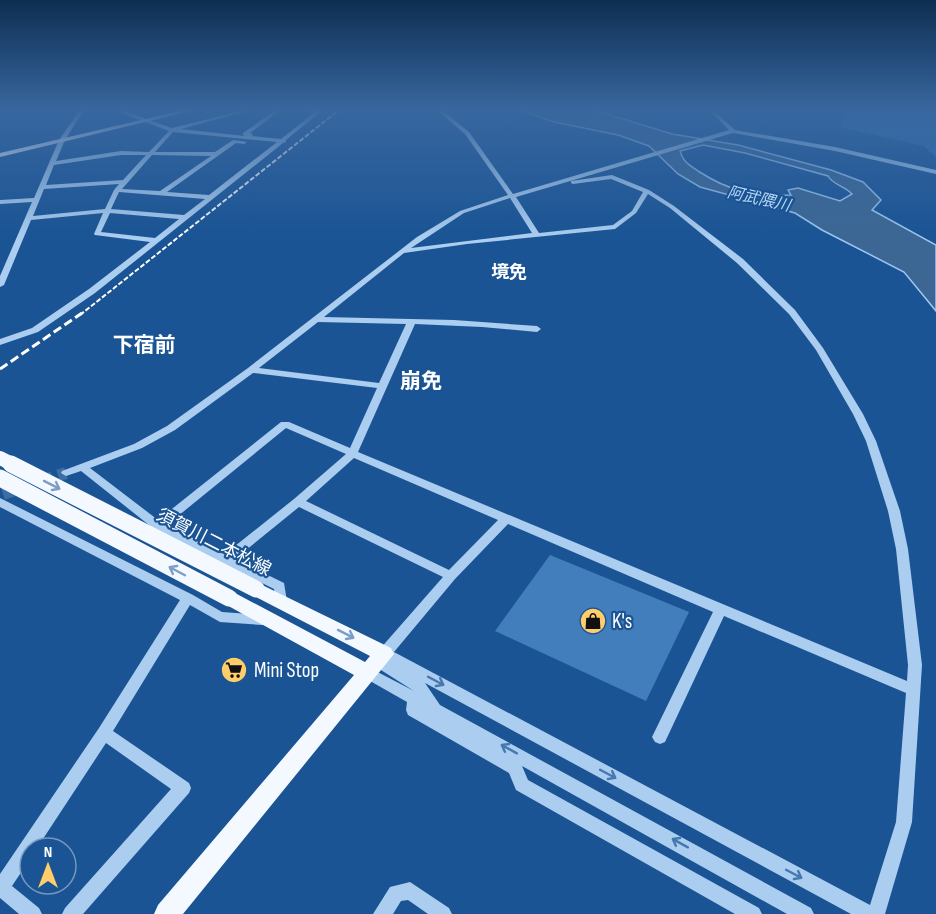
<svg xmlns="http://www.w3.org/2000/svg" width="936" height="914" font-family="'Sofia Sans Condensed','Noto Sans JP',sans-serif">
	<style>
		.green { fill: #2d6fb2 }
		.water { fill: #3c6794; stroke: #9ec8f2; stroke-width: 1.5; fill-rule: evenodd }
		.building { fill: #427ebb }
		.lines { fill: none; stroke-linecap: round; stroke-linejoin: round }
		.minor-tunnel { stroke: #3c6ea4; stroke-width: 12; stroke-dasharray: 12 6; stroke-linecap: butt }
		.minor { fill: #abcdf0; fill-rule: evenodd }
		.major { fill: #f4f9ff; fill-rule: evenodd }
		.rail-far1 { stroke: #fff; stroke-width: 2; stroke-dasharray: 5 2; stroke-linecap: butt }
		.rail { stroke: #fff; stroke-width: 3; stroke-dasharray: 9 4; stroke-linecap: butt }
		.major-bridge-far1 { stroke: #f4f9ff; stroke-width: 14 }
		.major-bridge { stroke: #f4f9ff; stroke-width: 17 }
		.oneway { stroke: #7c9ec4 }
		.oneway2 { stroke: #4678b0 }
		.labels { text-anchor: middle; stroke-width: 4.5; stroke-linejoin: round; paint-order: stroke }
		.far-water-label { font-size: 16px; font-style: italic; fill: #b7d7f6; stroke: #1a5494 }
		.far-quarter-label { font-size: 18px; font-weight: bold; fill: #fff; stroke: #1a5494 }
		.street-label { font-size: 18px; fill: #fff; stroke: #1a5494 }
		.quarter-label { font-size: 21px; font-weight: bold; fill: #fff; stroke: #1a5494 }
		.near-poi-label { font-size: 21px; fill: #fff; stroke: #1a5494; text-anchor: start }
	</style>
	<rect width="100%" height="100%" fill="#1a5494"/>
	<polygon class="green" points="840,110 931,110 936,113 936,157 923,146 840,127 847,112"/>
	<path class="water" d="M 520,110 L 594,110 L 672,134 L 738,145 L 831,170 L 863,182 L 881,200 L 872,210 L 936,245 L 936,311 L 904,272 L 822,230 L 795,213 L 700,187 L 678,174 L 649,146 L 618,135 L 554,122 ZM 703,145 L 745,153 L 828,176 C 833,185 845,186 852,194 L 840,201 L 798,188 L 788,190 L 791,195 C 754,197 729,191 698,171 C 688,164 684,163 680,151 Z"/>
	<polygon class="building" points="550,555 689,612 646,701 495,631"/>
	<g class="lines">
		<g class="minor-tunnel">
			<polyline points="41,481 66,473"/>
			<polyline points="3,494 20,488"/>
		</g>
		<g class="minor">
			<path d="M 80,110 L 84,110 L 65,140 L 56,161 L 121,151 L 149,152 L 169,131 L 114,110 L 120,110 L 172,128 L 245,110 L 251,110 L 181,129 L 245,136 L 243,135 L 243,133 L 276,110 L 281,110 L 250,133 L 253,134 L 252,136 L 281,139 L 315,112 L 297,111 L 295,110 L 323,110 L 286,140 L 286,142 L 283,143 L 95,293 L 38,332 L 0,345 L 0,339 L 32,328 L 89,289 L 150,242 L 95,235 L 94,234 L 103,213 L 31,220 L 4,285 L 0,287 L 0,276 L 32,202 L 0,204 L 0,200 L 34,198 L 59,140 ZM 173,132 L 277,142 L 209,195 L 167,192 L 236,143 L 244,144 L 247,142 L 233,140 L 215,152 L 155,152 ZM 121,155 L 146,155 L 123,180 L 46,185 L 54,165 ZM 152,155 L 211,156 L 160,191 L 122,189 ZM 119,184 L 114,190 L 105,209 L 33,216 L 44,189 ZM 119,192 L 205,199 L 184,215 L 111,209 ZM 110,213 L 179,219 L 155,238 L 101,232 Z"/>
			<path d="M 437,110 L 442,110 L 469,132 L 513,194 L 729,130 L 709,110 L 713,110 L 735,130 L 835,147 L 936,170 L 936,174 L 835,151 L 733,133 L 516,197 L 539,233 L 613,225 L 632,211 L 643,192 L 611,179 L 573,184 L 571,183 L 571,181 L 612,175 L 649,190 L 674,206 L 743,259 L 795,310 L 823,348 L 863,414 L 876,441 L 900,511 L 908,549 L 922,665 L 912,822 L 885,914 L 851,914 L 425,683 L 440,705 L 811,908 L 814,914 L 787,914 L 522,766 L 528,780 L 759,908 L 762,914 L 735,914 L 516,790 L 509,773 L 408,715 L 406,710 L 407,702 L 363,677 L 361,673 L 363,669 L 368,667 L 414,691 L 373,665 L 371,661 L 373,657 L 378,655 L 379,650 L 443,577 L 299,507 L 235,559 L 284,583 L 287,601 L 286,604 L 281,606 L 276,604 L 274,589 L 154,529 L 81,471 L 66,476 L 61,473 L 62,471 L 134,444 L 167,426 L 248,368 L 417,237 L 460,211 L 508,195 L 465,134 ZM 648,194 L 670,208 L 737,263 L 789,314 L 816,350 L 853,414 L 866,441 L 888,511 L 896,549 L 908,665 L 907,681 L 358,452 L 415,324 L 482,327 L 537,332 L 541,329 L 537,326 L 454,320 L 324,317 L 404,253 L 467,244 L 615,229 L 636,213 ZM 510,198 L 532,233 L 411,248 L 464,213 ZM 318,322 L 406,324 L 379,383 L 259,368 ZM 253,373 L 377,388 L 350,448 L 289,422 L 281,422 L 158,520 L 90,468 L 142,448 L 175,430 ZM 286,428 L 346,454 L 294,499 L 225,554 L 167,525 ZM 354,458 L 498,520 L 449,570 L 306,501 ZM 508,524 L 713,612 L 652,737 L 655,742 L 660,744 L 665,742 L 724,616 L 906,693 L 896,822 L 870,905 L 394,652 L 455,579 Z"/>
			<polygon points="0,498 193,595 222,612 262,615 267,616 269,620 267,624 262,625 220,622 190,605 113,731 189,783 191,788 189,793 83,914 62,914 65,908 171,789 106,743 37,848 30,848 30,859 12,886 39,908 42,914 19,914 0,898 0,874 99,728 180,600 0,507"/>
			<polygon points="410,882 449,908 452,914 428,914 408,900 401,901 393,914 373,914 390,887"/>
		</g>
		<g class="major">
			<polygon points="184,110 195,110 0,157 0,153"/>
			<polygon points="256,582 391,648 394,654 183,914 154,914 158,905 354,675 223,603 220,598 223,593 229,591 235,593 365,662 370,656 250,594 247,589 250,584"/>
		</g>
		<polyline class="rail-far1" points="80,315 339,110"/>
		<polyline class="rail" points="0,369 82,313"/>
		<polyline class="major-bridge-far1" points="0,458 14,465"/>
		<g class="major-bridge">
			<polyline points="11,464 256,589"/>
			<polyline points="0,478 229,598"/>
		</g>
	</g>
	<defs><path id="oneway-shaft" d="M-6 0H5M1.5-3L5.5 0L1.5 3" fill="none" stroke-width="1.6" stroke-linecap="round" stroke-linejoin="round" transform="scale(1.5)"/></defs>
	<g class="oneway">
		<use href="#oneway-shaft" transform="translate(52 485) rotate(27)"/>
		<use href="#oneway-shaft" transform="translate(177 571) rotate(-152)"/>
		<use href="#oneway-shaft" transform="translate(346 634) rotate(27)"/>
	</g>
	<g class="oneway2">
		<use href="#oneway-shaft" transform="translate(436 681) rotate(28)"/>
		<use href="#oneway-shaft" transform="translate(509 749) rotate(-151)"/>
		<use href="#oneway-shaft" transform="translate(608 774) rotate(28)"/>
		<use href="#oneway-shaft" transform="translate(680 843) rotate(-151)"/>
		<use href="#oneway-shaft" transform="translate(794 874) rotate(28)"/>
	</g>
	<linearGradient id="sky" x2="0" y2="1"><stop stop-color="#0e2e51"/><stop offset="0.46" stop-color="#38679f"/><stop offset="1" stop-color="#38679f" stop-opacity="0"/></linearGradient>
	<rect width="936" height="238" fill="url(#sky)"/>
	<defs>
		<g id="shop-disc" transform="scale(1.35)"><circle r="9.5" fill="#ffcd6a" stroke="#1a5494"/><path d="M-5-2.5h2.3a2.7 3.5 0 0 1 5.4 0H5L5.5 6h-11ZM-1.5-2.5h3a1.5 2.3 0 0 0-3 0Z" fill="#111"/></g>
		<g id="supermarket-disc" transform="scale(1.35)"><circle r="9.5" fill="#ffcd6a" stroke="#1a5494"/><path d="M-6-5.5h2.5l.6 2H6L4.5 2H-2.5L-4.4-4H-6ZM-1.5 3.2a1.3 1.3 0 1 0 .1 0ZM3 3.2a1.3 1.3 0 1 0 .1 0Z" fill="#111"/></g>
	</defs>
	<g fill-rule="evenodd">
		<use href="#shop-disc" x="593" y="621"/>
		<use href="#supermarket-disc" x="234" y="670"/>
	</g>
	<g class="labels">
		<g class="far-water-label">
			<text transform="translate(759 198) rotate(13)" y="6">阿武隈川</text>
		</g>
		<g class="far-quarter-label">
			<text x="509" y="278">境免</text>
		</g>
		<g class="street-label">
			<text transform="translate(214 542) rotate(27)" y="6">須賀川二本松線</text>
		</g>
		<g class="quarter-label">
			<text x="144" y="352">下宿前</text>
			<text x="421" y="388">崩免</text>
		</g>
		<g class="near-poi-label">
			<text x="612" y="628">K's</text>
			<text x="254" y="677">Mini Stop</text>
		</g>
	</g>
	<g transform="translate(48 866)"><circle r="28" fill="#1a5494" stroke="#7698bf" stroke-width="1.5"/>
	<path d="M0-4.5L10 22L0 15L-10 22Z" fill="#ffcd6a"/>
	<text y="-9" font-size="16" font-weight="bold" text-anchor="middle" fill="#ffffff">N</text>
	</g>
</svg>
